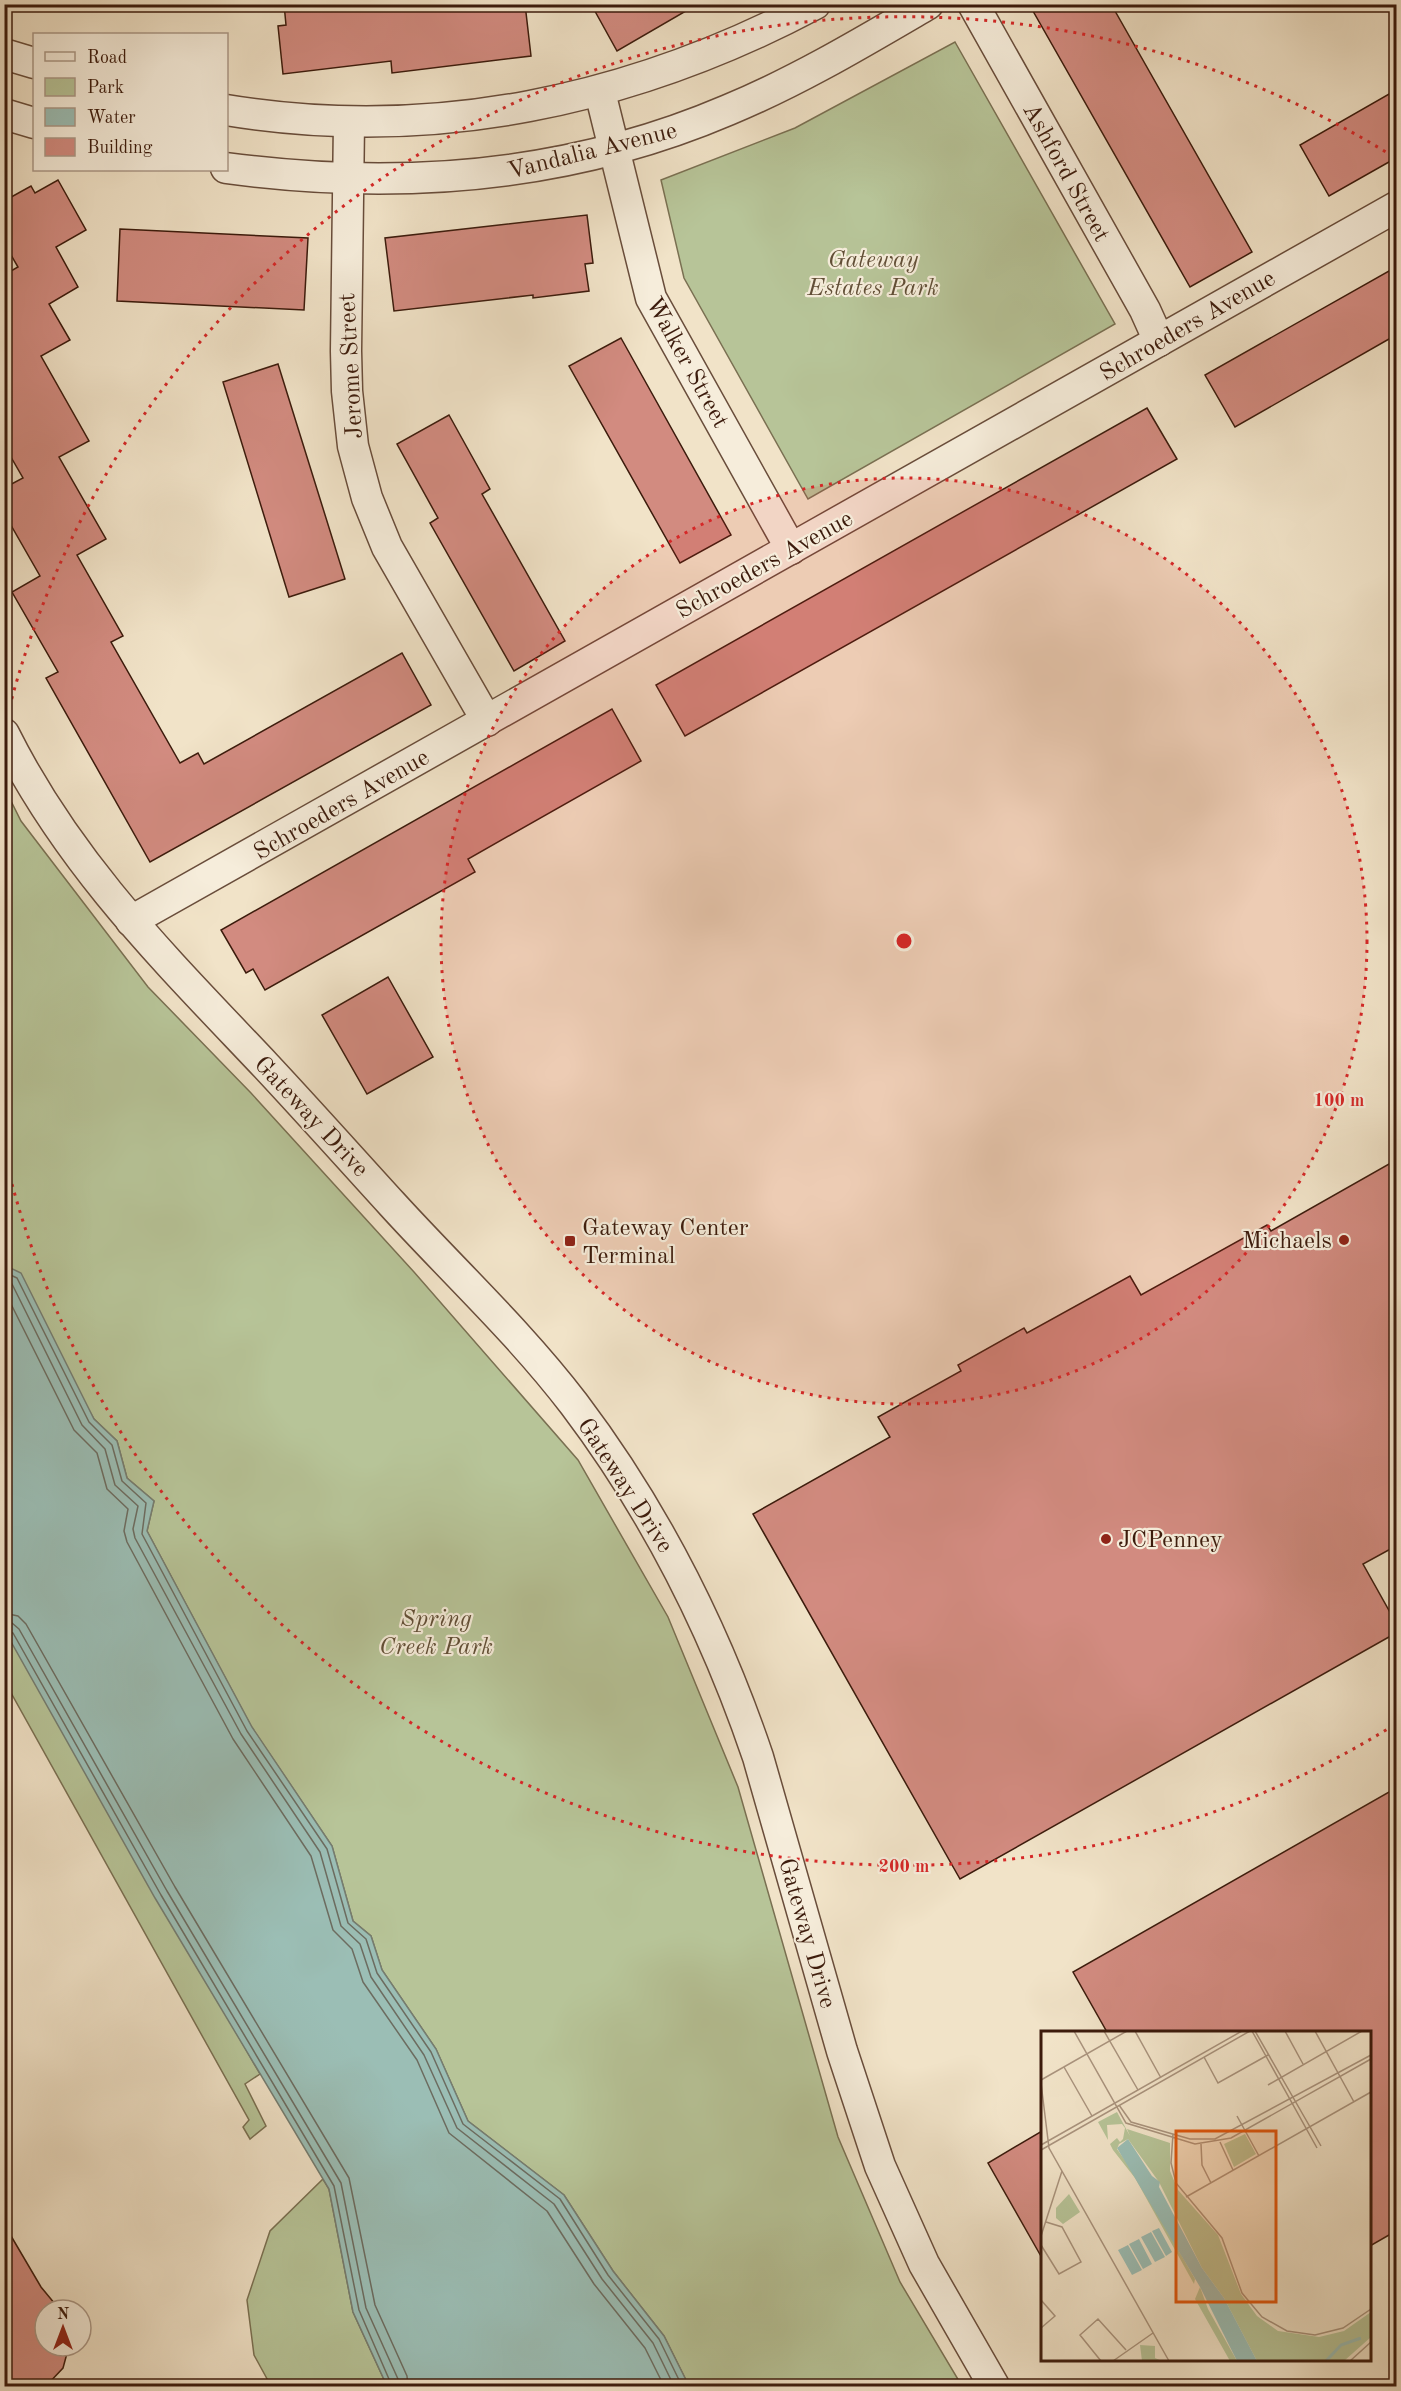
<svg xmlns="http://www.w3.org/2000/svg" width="1401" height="2391" font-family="'Old Standard TT',serif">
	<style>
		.green { fill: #b7c498; stroke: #7a7052; stroke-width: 1.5 }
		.water { fill: #9bbeb5; stroke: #757d71; stroke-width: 1.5 }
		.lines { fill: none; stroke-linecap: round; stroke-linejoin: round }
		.shore { stroke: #6c6c60; stroke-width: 1.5 }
		.building { fill: #d28b80; stroke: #3c1b0c; stroke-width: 1.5 }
		.minor-casing { stroke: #694d3b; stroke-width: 33 }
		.minor { stroke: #f6eddb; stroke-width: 30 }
		.ring { fill: none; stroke: #d62828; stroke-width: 3; stroke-dasharray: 3 6 }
		.poi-dot { fill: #8f2418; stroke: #f6eddb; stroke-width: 2 }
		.labels { text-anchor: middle; stroke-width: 4.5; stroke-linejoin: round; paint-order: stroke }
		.street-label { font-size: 24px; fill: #3c1b0c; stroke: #f6eddb }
		.park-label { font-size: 24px; font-style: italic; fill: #614e36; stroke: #f6eddb }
		.poi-label { font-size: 24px; fill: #3c1b0c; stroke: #f6eddb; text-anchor: start }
		.inset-river { fill: none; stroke: #9bbeb5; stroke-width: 3 }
		.inset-road { fill: none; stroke: #a9937d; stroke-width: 1.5 }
		.view { fill: #df560c; fill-opacity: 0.15; stroke: #df560c; stroke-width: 3 }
		.inset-edge { fill: none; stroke: #3c1b0c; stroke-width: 3 }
		.centre { fill: #d62828; stroke: #f6eddb; stroke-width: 3 }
		.ring-label { font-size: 18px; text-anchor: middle; font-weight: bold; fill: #d62828; stroke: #f6eddb; stroke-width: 4.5; stroke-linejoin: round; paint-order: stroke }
	</style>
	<rect width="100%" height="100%" fill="#f1e3c8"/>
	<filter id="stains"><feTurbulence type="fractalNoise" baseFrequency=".00333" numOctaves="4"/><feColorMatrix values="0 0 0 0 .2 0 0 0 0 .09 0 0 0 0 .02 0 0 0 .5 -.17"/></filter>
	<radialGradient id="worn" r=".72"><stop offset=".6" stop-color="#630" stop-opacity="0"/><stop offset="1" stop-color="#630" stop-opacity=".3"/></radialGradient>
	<g class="green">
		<polygon points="955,42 1115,324 808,499 684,278 661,180 795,128"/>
		<polygon points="4,787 21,821 148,987 251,1093 414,1272 578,1460 668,1617 738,1787 838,2137 900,2282 962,2386 689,2386 664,2336 613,2271 564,2195 468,2121 436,2049 382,1970 371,1936 353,1921 332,1846 252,1728 147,1531 154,1501 127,1478 117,1441 94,1419 5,1263"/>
		<polygon points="4,1627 260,2074 245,2084 266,2126 250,2139 243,2127 249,2120 5,1682"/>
		<polygon points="323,2179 329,2189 353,2312 387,2386 271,2386 254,2355 247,2300 270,2231"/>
	</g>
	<polygon class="water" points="4,1263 6,1266 21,1273 94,1419 117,1441 127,1478 154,1501 147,1531 252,1727 332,1846 353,1921 371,1936 382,1970 436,2049 468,2121 564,2195 613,2271 664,2336 689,2386 387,2386 353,2312 329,2189 155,1898 5,1631"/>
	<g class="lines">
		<g class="shore">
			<polyline points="4,1272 17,1278 89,1422 112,1445 122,1481 146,1503 142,1534 247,1731 327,1849 348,1923 366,1939 377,1973 431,2052 463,2124 560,2199 608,2275 659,2339 682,2386"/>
			<polyline points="4,1280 12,1284 82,1425 105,1449 115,1485 138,1506 133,1529 135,1538 241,1734 320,1852 341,1926 360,1944 371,1977 424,2055 457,2128 554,2204 602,2279 653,2343 674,2386"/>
			<polyline points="4,1290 74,1430 97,1453 107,1489 128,1509 124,1531 127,1542 233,1739 311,1856 333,1930 352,1949 363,1982 417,2060 449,2133 547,2211 594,2284 645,2348 664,2386"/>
			<polyline points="4,1613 18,1616 26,1624 175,1887 349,2178 375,2305 407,2376 408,2386"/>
			<polyline points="4,1622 12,1623 19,1629 167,1891 341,2183 366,2308 398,2379 399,2386"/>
			<polyline points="4,1630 13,1633 161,1895 334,2186 359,2310 392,2386"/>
		</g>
	</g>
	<g class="building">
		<polygon points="284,4 525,4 531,56 392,73 391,61 283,74 278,26 286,25"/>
		<polygon points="591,4 698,4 617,51"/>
		<polygon points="1029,4 1111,4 1252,252 1190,287"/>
		<polygon points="1396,90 1396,158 1329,196 1300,145"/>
		<polygon points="58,180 86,230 56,247 78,287 49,304 70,340 41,356 89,441 59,457 106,539 77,555 123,636 111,642 180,763 198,753 204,764 402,653 431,705 150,862 46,678 58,672 12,592 40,576 4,513 4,488 23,478 4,445 4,275 18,267 4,243 4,201 31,186 35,193"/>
		<polygon points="587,215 593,263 585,264 589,291 533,298 533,295 394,311 385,238"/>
		<polygon points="120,229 308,238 304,310 117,301"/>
		<polygon points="1396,267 1396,335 1235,427 1205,375"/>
		<polygon points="621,338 731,535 680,563 569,366"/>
		<polygon points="278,364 345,579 289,597 223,382"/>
		<polygon points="1147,408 1177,459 685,736 656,685"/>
		<polygon points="449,415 490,489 482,494 565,641 514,671 430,523 438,518 397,444"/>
		<polygon points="612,709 641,761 468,859 475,872 265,990 253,969 246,973 221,930"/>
		<polygon points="388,977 433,1057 367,1094 322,1015"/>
		<polygon points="1396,1160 1396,1546 1363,1564 1396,1623 1396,1633 960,1879 753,1514 890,1437 878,1417 961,1371 958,1365 1024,1328 1027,1333 1130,1276 1141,1295 1267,1225 1271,1231"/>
		<polygon points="1396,1788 1396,2231 1370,2246 1370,2032 1107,2032 1073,1972"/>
		<polygon points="1042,2131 1042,2258 988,2163"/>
		<polygon points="4,2224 41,2287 60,2310 45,2310 45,2346 69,2346 63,2368 46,2386 4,2386"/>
	</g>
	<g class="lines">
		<g class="minor-casing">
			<g id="minor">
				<polyline points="973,4 1145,310 1159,341"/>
				<polyline points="4,54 34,63"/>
				<polyline points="600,92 651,298 791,549"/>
				<path d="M 226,110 C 432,144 632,101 815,4"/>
				<polyline points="4,114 34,123"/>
				<polyline points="349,122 346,351 347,391 353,446 367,498 387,547 487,721"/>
				<path d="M 226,168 C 397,191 569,178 728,110 C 798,81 863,42 928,4"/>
				<path d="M 4,734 C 70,866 166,960 266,1066 C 309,1112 350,1158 392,1204 C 453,1271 519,1332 574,1404 C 655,1511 715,1630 758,1757 L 842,2051 L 880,2166 L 924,2264 L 994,2386"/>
				<polyline points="131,921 1396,207"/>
			</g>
		</g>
		<use href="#minor" class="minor"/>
	</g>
	<circle cx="904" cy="941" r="463" fill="#d62828" fill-opacity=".12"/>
	<g class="ring">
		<circle cx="904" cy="941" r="463"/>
		<path d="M1394 1725A925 925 0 0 1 5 1157M5 725A925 925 0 0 1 1394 157"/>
	</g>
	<g class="poi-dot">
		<circle cx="1344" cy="1240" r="6"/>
		<rect x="564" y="1235" width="12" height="12" rx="3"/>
		<circle cx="1106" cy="1539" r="6"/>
	</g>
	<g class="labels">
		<g class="street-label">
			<text transform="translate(592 150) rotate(-14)" y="8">Vandalia Avenue</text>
			<text transform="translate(1067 172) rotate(61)" y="8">Ashford Street</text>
			<text transform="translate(1187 325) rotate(-30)" y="8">Schroeders Avenue</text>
			<text transform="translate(688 362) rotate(61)" y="8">Walker Street</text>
			<text transform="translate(350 366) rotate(-93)" y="8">Jerome Street</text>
			<text transform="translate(764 564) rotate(-29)" y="8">Schroeders Avenue</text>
			<text transform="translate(341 804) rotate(-30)" y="8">Schroeders Avenue</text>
			<text transform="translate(312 1116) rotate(47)" y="8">Gateway Drive</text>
			<text transform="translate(626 1485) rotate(57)" y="8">Gateway Drive</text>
			<text transform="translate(808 1933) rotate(74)" y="8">Gateway Drive</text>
		</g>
		<g class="park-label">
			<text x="873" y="267">Gateway<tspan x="873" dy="28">Estates Park</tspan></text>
			<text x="436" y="1626">Spring<tspan x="436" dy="28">Creek Park</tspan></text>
		</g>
		<g class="poi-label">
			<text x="582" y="1235">Gateway Center<tspan x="582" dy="28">Terminal</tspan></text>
			<text x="1332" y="1248" text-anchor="end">Michaels</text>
			<text x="1118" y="1547">JCPenney</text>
		</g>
	</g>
	<g transform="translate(1041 2031)">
		<rect width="330" height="330" fill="#f1e3c8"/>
		<path d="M 76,81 L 89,105 L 86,98 L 129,112 L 129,140 L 137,159 L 177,204 L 200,263 L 216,285 L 237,300 L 278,306 L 303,300 L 330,281 L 330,306 L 303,330 L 216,330 L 183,267 L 161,237 L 118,151 L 87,108 L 78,113 L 76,118 L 93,142 L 154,248 L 153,253 L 94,147 L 72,119 L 69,113 L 76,107 L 79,111 L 82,108 L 84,97 L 81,93 L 66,94 L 67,109 L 57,91 ZM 204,103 L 215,123 L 193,136 L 183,113 ZM 28,163 L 39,181 L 22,193 L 15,187 L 15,177 ZM 159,256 L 167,278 L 196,330 L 189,330 L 154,268 ZM 99,314 L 114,315 L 114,327 L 121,330 L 101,330 Z" fill="#b7c498"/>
		<path d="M 87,108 L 111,145 L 119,151 L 118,156 L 161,237 L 183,267 L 216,330 L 196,330 L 159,256 L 76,117 ZM 118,197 L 131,221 L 125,225 L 111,200 ZM 110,201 L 124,226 L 114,231 L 100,206 ZM 98,208 L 111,233 L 102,238 L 88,213 ZM 87,214 L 101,239 L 91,244 L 77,219 Z" fill="#9bbeb5"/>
		<path class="inset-river" d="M 285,330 L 300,314 L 320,307"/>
		<path class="inset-road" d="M 33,0 L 85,92 L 154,113 L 190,107 L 330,28M 63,0 L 97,59M 94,0 L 120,47M 211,0 L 276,117M 214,0 L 280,115M 244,0 L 262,33M 274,0 L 313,71M 163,26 L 177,52 L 227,24M 23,36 L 51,85M 0,49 L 86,0M 0,52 L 8,117 L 128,330M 227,54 L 321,0M 78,74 L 90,91 L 149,108 L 174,108 L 330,24M 196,85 L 218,125M 132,103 L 130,132 L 135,152 L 181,207 L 201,262 L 221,286 L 246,300 L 274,304 L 302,297 L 330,278M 179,111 L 192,139M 160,113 L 161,134 L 170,152M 0,114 L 201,0M 0,119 L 209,0M 145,166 L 330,61M 0,205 L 21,140M 0,214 L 18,243 L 40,231 L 21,196 L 5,191M 0,269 L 14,285 L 0,297M 60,330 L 39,304 L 57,288 L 85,319M 72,330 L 112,302M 309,330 L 330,311"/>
		<path class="view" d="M 135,100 L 235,100 L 235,271 L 135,271 Z"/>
		<rect width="330" height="330" class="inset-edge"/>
	</g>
	<circle cx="904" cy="941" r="9" class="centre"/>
	<g class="ring-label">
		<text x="1339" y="1106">100 m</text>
		<text x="904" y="1872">200 m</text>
	</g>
	<rect width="1401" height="2391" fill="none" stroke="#f1e3c8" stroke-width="24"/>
	<rect x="6" y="6" width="1389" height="2379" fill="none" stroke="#3c1b0c" stroke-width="3"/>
	<rect x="12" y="12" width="1377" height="2367" fill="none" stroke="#3c1b0c" stroke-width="1.5"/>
	<rect x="33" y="33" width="195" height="138" fill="#f6eddb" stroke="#ac9988" stroke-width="1.5"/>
	<rect x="45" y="52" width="30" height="9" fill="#f6eddb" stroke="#ac9988" stroke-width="1.5"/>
	<text x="87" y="63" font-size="18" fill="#3c1b0c">Road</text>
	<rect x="45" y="78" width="30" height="18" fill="#b7c498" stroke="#ac9988" stroke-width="1.5"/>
	<text x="87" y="93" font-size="18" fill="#3c1b0c">Park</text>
	<rect x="45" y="108" width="30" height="18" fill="#9bbeb5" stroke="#ac9988" stroke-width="1.5"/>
	<text x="87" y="123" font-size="18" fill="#3c1b0c">Water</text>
	<rect x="45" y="138" width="30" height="18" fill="#d28b80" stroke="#ac9988" stroke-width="1.5"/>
	<text x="87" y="153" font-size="18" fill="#3c1b0c">Building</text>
	<g transform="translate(63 2328)"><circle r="28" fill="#f6eddb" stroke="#ac9988" stroke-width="1.5"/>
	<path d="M0-4.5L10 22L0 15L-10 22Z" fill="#8f2418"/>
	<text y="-9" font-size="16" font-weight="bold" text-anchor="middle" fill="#3c1b0c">N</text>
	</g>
	<rect width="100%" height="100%" filter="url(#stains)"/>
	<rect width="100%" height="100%" fill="url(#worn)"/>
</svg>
